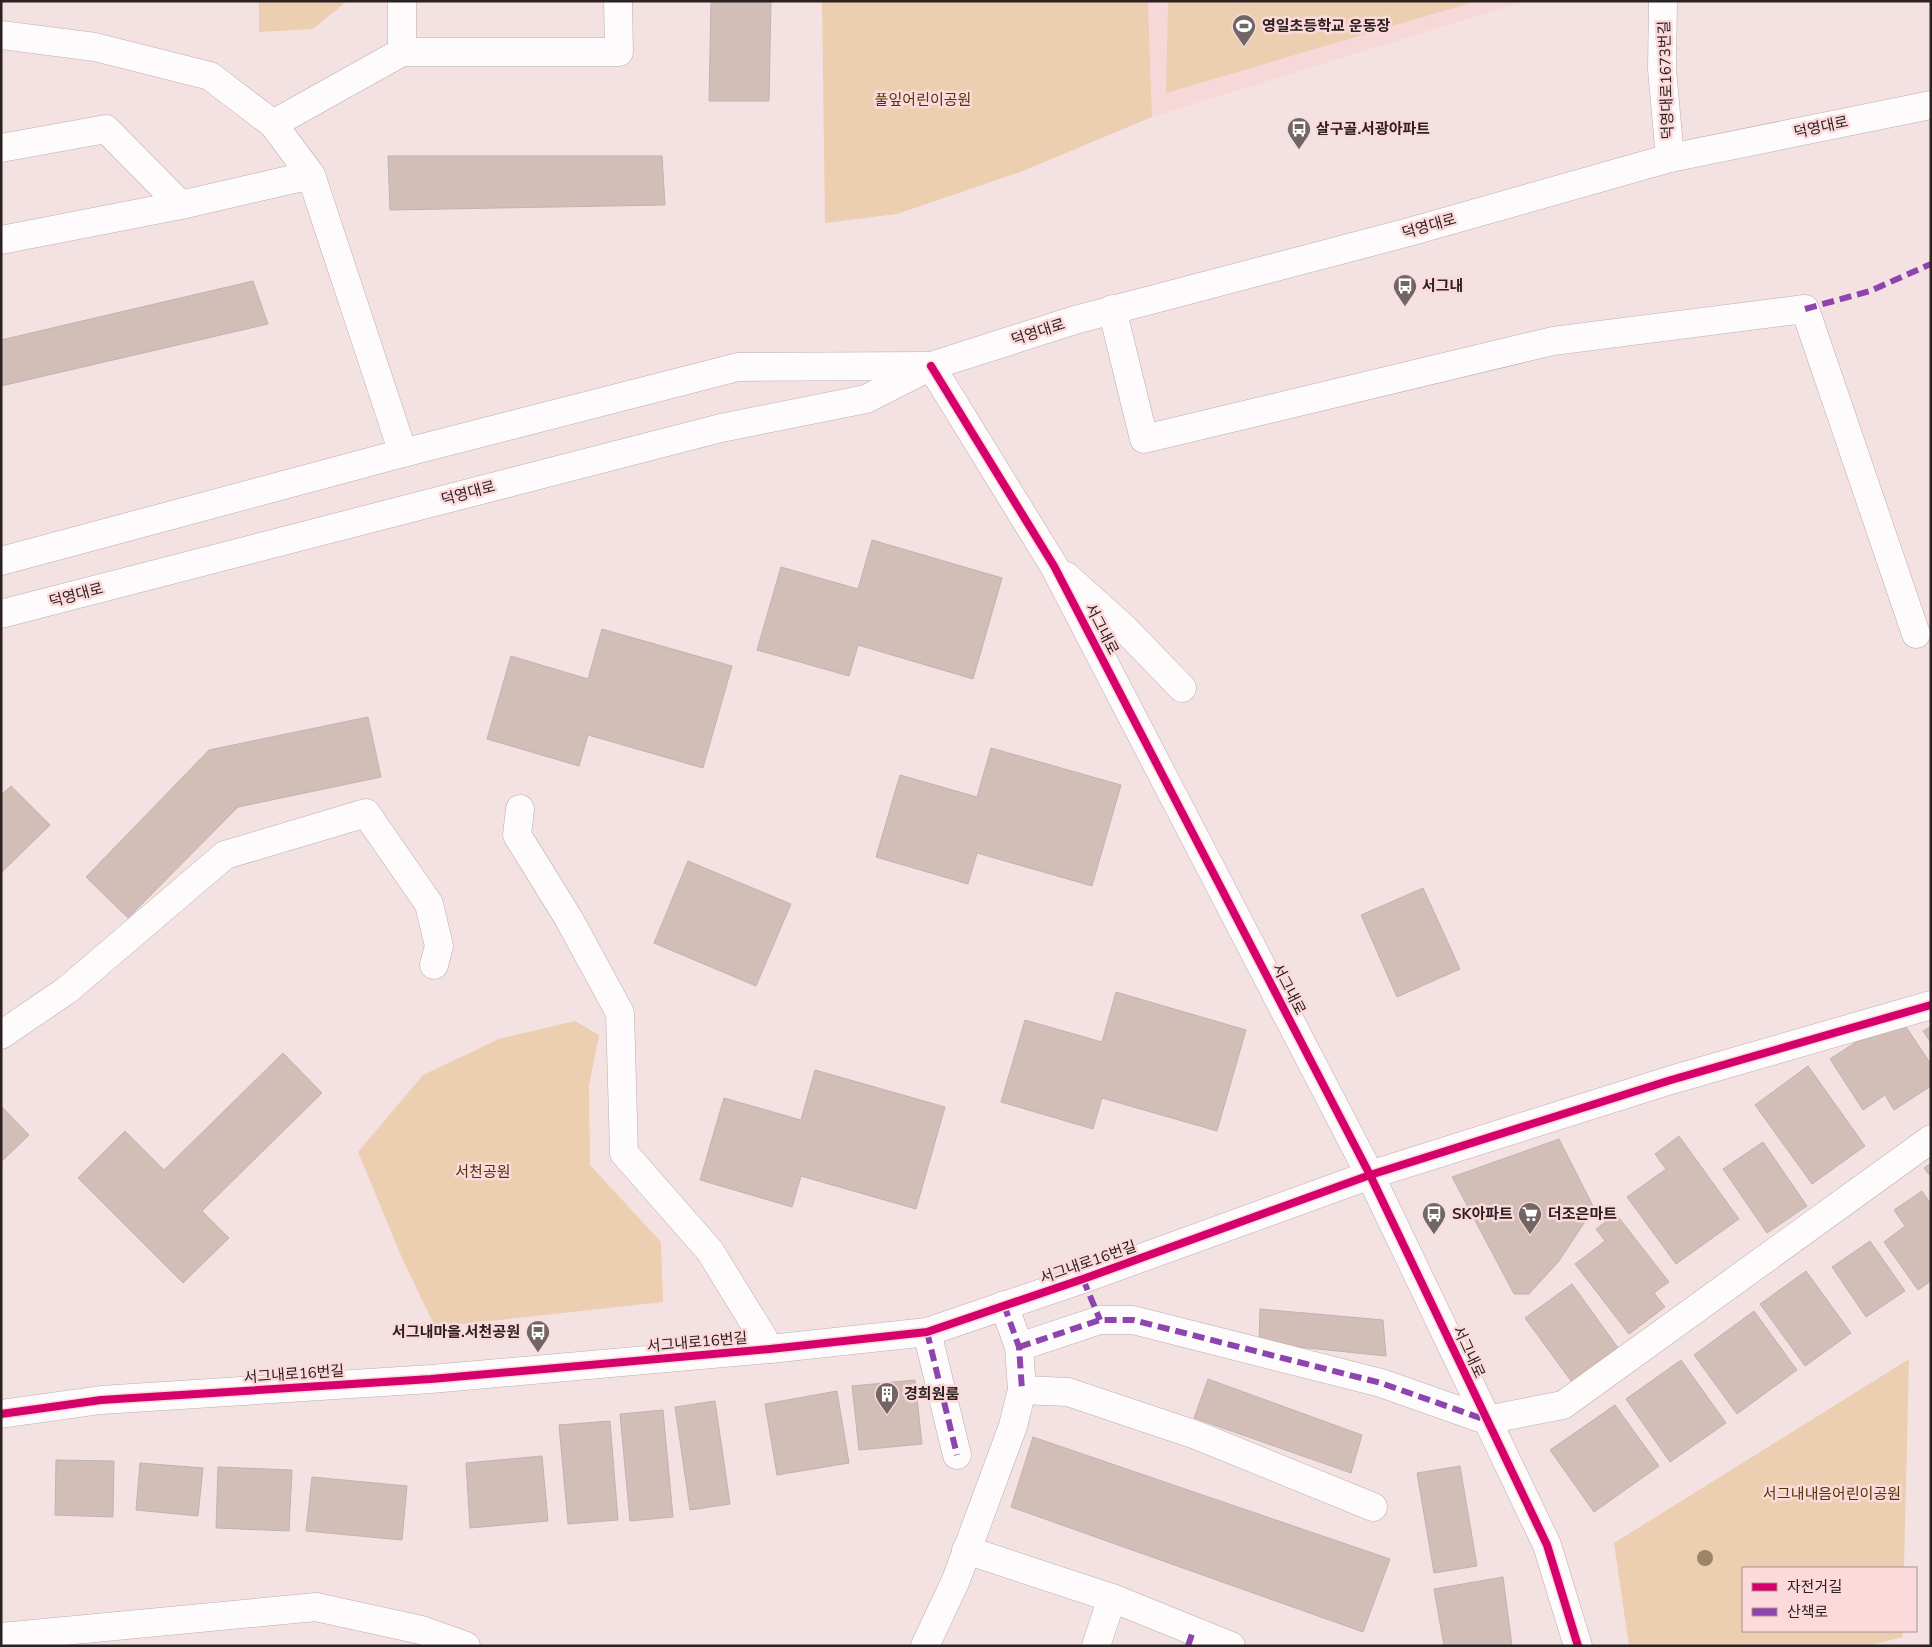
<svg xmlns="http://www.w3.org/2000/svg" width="1932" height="1647" font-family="'Nunito Sans','Noto Sans KR',sans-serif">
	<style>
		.built { fill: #f6d8d9 }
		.green { fill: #eccfb0 }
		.building { fill: #d2bdb7; stroke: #c0b3b1 }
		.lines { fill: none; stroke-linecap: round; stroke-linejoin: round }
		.minor-casing { stroke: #bbadae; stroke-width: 29 }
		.major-casing { stroke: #bbadae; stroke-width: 29 }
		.minor { stroke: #fdfbfb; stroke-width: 28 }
		.major { stroke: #fdfbfb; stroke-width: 28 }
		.quiet { stroke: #8e44ad; stroke-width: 6; stroke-dasharray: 12 6; stroke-linecap: butt }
		.cycleway-casing { stroke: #fcdadc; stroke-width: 11 }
		.cycleway { stroke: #d6006c; stroke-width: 8 }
		.tree { fill: #9b8467 }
		.labels { text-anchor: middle; stroke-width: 5; stroke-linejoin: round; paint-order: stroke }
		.poi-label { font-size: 15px; font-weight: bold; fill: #2c2121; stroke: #fcdadc; text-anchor: start }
		.street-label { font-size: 15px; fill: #2c2121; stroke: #fcdadc }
		.park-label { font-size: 15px; fill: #523702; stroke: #fcdadc }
	</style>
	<rect width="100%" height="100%" fill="#f4e2e3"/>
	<polygon class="built" points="1148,1 1525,1 1152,117"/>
	<g class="green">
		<polygon points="259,1 347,1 313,29 259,32"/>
		<polygon points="822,1 1148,1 1152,117 1023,171 897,214 825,223"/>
		<polygon points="1168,1 1477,1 1166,93"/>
		<polygon points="575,1021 599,1035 589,1086 590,1165 661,1242 663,1302 435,1327 402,1258 358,1152 423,1075 499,1039"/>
		<polygon points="1909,1359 1904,1568 1743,1568 1743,1631 1903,1631 1903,1637 1867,1646 1629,1646 1614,1543"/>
	</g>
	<g class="building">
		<polygon points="711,1 771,1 769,101 709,101"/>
		<polygon points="388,156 662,156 665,205 390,210"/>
		<polygon points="253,281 268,324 1,386 1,340"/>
		<polygon points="872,540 1002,578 973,679 858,645 849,676 757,650 781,567 858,589"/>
		<polygon points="602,629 732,666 703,768 588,735 579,766 487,739 511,656 588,679"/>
		<polygon points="368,717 381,777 238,807 128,918 86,877 209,750"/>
		<polygon points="991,748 1121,785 1092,886 977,853 968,884 876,857 900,775 977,797"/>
		<polygon points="11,786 50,825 1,873 1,795"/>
		<polygon points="688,861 791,904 756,986 654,943"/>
		<polygon points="1423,888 1460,969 1397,997 1361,915"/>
		<polygon points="1116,992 1246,1030 1217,1131 1102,1098 1093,1129 1001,1102 1025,1020 1102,1042"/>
		<polygon points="1898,1015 1931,1064 1931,1086 1894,1110 1885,1095 1863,1110 1830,1059"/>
		<polygon points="1931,1026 1931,1043 1923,1031"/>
		<polygon points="283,1053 322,1093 202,1211 229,1238 183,1283 78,1178 125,1131 164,1170"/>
		<polygon points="1808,1066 1865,1146 1812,1184 1755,1105"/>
		<polygon points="815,1070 945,1107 916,1209 801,1176 792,1207 700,1180 724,1098 801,1120"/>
		<polygon points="1,1106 29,1135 1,1162"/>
		<polygon points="1679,1136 1739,1219 1676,1264 1627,1197 1666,1169 1655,1154"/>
		<polygon points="1559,1139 1594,1208 1559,1261 1529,1294 1514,1294 1452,1177"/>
		<polygon points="1763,1142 1807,1206 1767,1233 1723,1169"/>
		<polygon points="1931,1163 1931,1177 1924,1168"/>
		<polygon points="1922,1191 1931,1204 1931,1281 1918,1290 1884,1242 1905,1226 1894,1210"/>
		<polygon points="1616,1214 1669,1282 1654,1293 1665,1307 1629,1334 1575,1264 1605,1241 1596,1229"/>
		<polygon points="1870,1241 1905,1291 1866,1317 1832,1267"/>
		<polygon points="1806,1271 1851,1333 1805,1366 1760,1304"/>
		<polygon points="1572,1284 1621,1352 1574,1385 1525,1318"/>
		<polygon points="1260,1309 1383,1320 1386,1356 1259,1343"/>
		<polygon points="1754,1311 1797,1370 1737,1414 1694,1355"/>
		<polygon points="1681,1360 1726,1423 1670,1462 1626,1399"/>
		<polygon points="1208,1379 1362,1435 1351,1473 1194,1418"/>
		<polygon points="915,1380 922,1444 859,1450 852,1386"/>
		<polygon points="837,1391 849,1463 777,1475 765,1404"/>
		<polygon points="715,1401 730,1504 690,1510 675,1407"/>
		<polygon points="1615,1405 1659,1466 1594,1512 1550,1450"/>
		<polygon points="663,1410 673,1517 630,1521 620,1414"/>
		<polygon points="610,1421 618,1520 568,1524 559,1425"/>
		<polygon points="1033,1437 1390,1559 1363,1632 1011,1507"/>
		<polygon points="542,1456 548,1521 470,1528 466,1463"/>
		<polygon points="56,1460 114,1461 113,1517 55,1515"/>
		<polygon points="140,1463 203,1468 198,1516 136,1510"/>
		<polygon points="1460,1466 1477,1566 1434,1573 1417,1473"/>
		<polygon points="218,1467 292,1470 289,1531 216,1528"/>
		<polygon points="312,1477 407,1486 402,1540 306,1531"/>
		<polygon points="1503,1577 1512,1646 1444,1646 1434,1589"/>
	</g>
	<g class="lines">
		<g class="minor-casing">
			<g id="minor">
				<polyline points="402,1 402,52"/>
				<polyline points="1663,1 1662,69 1670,158"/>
				<polyline points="1,35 95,47 210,76 273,124 311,175 403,453"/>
				<polyline points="273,124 402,52 619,52 618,1"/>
				<polyline points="1,148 106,129 181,205"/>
				<polyline points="1,240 181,205 311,175"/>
				<polyline points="1112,309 1144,439 1553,341 1805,309 1916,634"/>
				<polyline points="931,366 1054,566 1370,1175 1547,1545 1578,1646"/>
				<polyline points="1066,576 1125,629 1182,688"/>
				<polyline points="520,809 517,835 569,919 620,1013 624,1153 710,1251 770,1349"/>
				<polyline points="1,1035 67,990 225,855 366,813 429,904 439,946 434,965"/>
				<polyline points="1004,1305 1019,1347 1022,1390"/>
				<polyline points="927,1332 957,1455"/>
				<polyline points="1019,1347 1100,1320 1133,1320 1381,1383 1486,1420 1563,1405 1931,1139"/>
				<polyline points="1,1414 101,1400 431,1379 770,1349 927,1332 1083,1279 1370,1175 1671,1080 1931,1005"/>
				<polyline points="966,1550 1112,1598 1231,1646"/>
				<polyline points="1,1637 316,1607 421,1630 466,1646"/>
				<polyline points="925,1646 956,1580 1013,1426 1022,1390 1068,1392 1196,1435 1373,1507"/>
				<polyline points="1096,1646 1112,1598"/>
			</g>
		</g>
		<g class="major-casing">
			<g id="major">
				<polyline points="1,561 403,453 738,367 925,366"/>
				<polyline points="1,614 721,428 866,399 931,366 1075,320 1409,232 1670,158 1931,105"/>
			</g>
		</g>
		<use href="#minor" class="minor"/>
		<use href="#major" class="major"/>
		<g class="quiet">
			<polyline points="1805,309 1870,291 1931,264"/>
			<polyline points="1083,1279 1100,1320"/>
			<polyline points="1004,1305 1019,1347 1022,1390"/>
			<polyline points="927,1332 957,1455"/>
			<polyline points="1019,1347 1100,1320 1133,1320 1381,1383 1486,1420"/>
			<polyline points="1188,1646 1193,1631"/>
		</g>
		<g class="cycleway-casing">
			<g id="cycleway">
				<polyline points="931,366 1054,566 1370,1175 1547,1545 1578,1646"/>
				<polyline points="1,1414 101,1400 431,1379 770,1349 927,1332 1083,1279 1370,1175 1671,1080 1931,1005"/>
			</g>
		</g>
		<use href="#cycleway" class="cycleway"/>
	</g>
	<circle class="tree" cx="1705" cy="1558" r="8"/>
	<defs>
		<g id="stadium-pin" transform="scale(1.25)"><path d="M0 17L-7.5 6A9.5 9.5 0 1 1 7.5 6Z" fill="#726565" stroke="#fcdadc"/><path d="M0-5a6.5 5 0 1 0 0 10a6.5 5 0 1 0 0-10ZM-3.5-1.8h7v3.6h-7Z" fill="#fff"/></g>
		<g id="bus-pin" transform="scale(1.25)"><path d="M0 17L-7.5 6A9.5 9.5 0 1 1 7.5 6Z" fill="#726565" stroke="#fcdadc"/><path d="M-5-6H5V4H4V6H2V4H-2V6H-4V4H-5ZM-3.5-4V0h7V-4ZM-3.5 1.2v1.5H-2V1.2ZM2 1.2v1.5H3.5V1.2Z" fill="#fff"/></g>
		<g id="supermarket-pin" transform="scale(1.25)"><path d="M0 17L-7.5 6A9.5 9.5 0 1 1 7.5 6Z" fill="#726565" stroke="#fcdadc"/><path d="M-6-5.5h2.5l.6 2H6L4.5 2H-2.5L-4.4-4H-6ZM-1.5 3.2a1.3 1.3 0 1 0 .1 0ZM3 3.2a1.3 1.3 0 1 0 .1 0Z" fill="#fff"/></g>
		<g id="building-pin" transform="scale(1.25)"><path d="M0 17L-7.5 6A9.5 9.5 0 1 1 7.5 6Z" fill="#726565" stroke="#fcdadc"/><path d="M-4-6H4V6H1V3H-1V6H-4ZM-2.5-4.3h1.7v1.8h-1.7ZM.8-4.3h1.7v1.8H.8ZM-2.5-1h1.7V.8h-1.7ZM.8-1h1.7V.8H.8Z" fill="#fff"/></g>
	</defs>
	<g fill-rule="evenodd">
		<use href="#stadium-pin" x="1244" y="26"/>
		<use href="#bus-pin" x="1299" y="129"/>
		<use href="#bus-pin" x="1405" y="286"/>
		<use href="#bus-pin" x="1434" y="1214"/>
		<use href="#supermarket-pin" x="1530" y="1214"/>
		<use href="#bus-pin" x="538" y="1332"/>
		<use href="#building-pin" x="887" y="1394"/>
	</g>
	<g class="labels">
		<g class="poi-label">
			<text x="1262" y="31">영일초등학교 운동장</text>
			<text x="1316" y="134">살구골.서광아파트</text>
			<text x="1422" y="291">서그내</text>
			<text x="1452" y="1219">SK아파트</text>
			<text x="1548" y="1219">더조은마트</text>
			<text x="520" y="1337" text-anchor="end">서그내마을.서천공원</text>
			<text x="904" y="1399">경희원룸</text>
		</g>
		<g class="street-label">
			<text transform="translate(1666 80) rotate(-92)" y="5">덕영대로1673번길</text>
			<text transform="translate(1821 127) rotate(-12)" y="5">덕영대로</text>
			<text transform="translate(1429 226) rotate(-16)" y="5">덕영대로</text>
			<text transform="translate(1038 332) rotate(-18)" y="5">덕영대로</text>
			<text transform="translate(468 493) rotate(-15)" y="5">덕영대로</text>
			<text transform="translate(76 595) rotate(-15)" y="5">덕영대로</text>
			<text transform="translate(1102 629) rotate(63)" y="5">서그내로</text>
			<text transform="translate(1289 989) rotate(63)" y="5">서그내로</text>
			<text transform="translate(1088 1262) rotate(-19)" y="5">서그내로16번길</text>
			<text transform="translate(697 1342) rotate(-5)" y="5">서그내로16번길</text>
			<text transform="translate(1469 1352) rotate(65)" y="5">서그내로</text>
			<text transform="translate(294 1374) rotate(-4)" y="5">서그내로16번길</text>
		</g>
		<g class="park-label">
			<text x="923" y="105">풀잎어린이공원</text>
			<text x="483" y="1177">서천공원</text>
			<text x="1832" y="1499">서그내내음어린이공원</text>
		</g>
	</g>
	<rect width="1932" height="1647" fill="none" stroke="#2c2121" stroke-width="5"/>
	<rect x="1742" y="1567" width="175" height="65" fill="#fcdadc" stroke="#a99091"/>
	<rect x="1752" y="1583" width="25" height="8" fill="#d6006c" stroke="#a99091"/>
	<text x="1787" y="1592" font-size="15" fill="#2c2121">자전거길</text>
	<rect x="1752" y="1608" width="25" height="8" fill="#8e44ad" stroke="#a99091"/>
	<text x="1787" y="1617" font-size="15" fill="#2c2121">산책로</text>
</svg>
